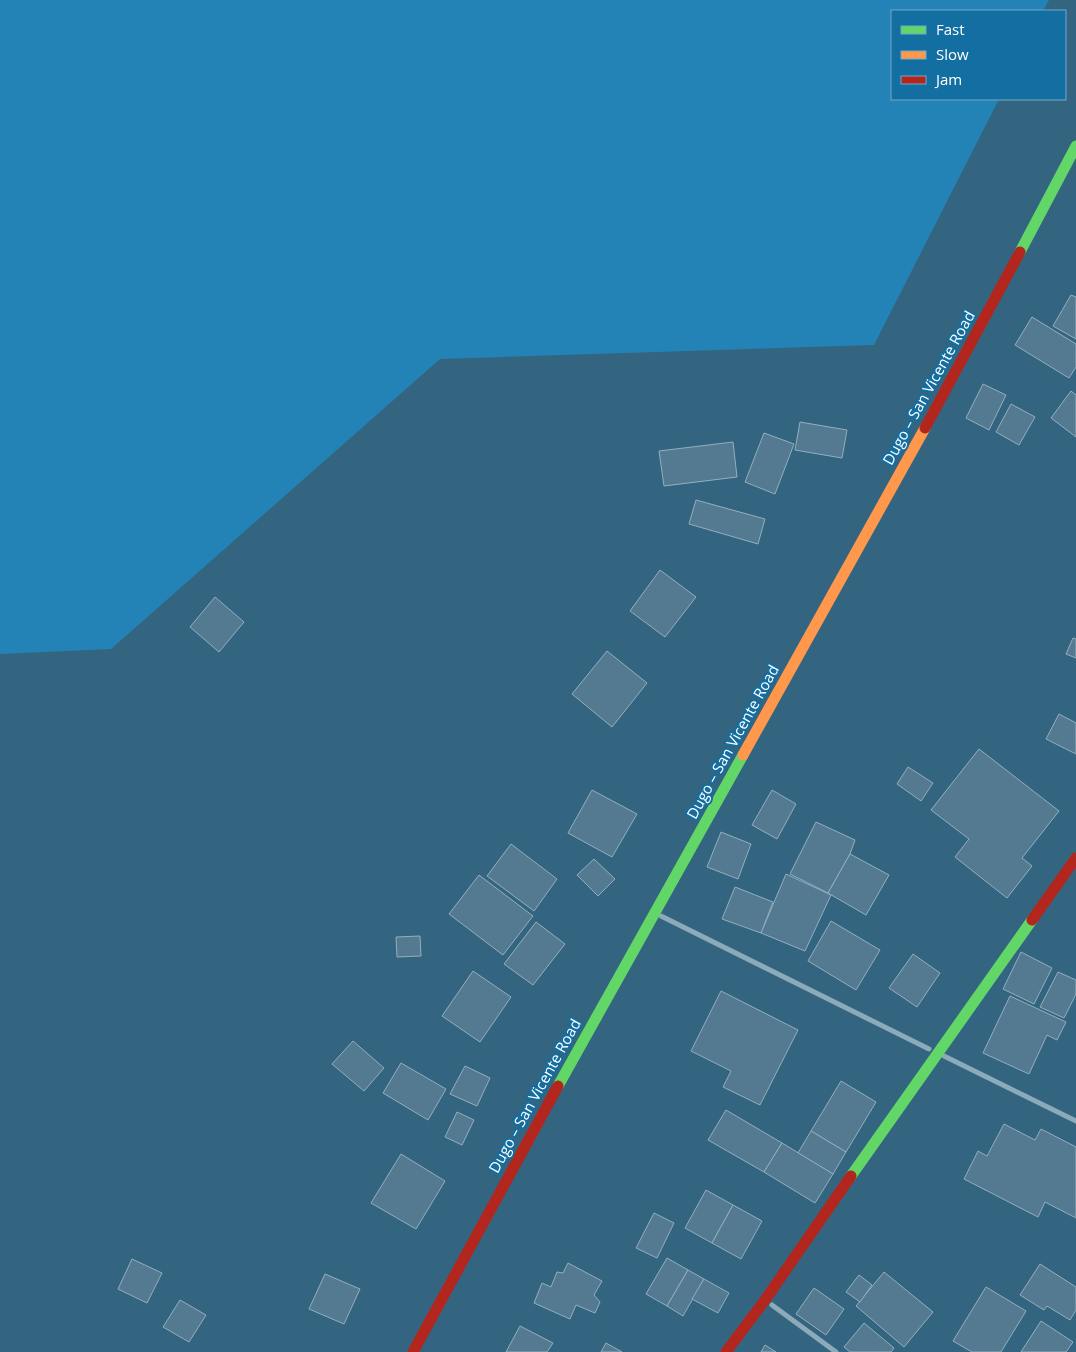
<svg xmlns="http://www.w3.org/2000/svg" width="1076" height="1352" font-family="'Open Sans',sans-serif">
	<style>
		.green { fill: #2483b6 }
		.building { fill: #537a90; stroke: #93afbf }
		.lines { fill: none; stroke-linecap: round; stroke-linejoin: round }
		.street { stroke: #8caab9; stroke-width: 5 }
		.fast { stroke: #63d668; stroke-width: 11 }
		.slow { stroke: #ff974d; stroke-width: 11 }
		.jam { stroke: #b3261e; stroke-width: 11 }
		.labels { text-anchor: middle; stroke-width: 4; stroke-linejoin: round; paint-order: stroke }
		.street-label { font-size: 15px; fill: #fff; stroke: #136ea1 }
	</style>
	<rect width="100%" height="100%" fill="#336581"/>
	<polygon class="green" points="0,0 1049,0 1043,11 892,11 892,99 999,99 874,345 440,359 111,649 0,654"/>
	<g class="building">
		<polygon points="1071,295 1076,297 1076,339 1053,326"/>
		<polygon points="1032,317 1076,344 1076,367 1069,378 1015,345"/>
		<polygon points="983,384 1006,395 989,430 966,418"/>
		<polygon points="1071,391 1076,395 1076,437 1051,418"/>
		<polygon points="1011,404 1035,417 1019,445 996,432"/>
		<polygon points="800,422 847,430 842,458 795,450"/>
		<polygon points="764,433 794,444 775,494 745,482"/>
		<polygon points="733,442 737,477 664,486 659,451"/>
		<polygon points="696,500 765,519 758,544 689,524"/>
		<polygon points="660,570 696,597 665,637 630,611"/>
		<polygon points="215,597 244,622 219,652 190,627"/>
		<polygon points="1073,638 1076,639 1076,658 1066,654"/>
		<polygon points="607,651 647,683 612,727 572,694"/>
		<polygon points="1059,714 1076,723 1076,754 1046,739"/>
		<polygon points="979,749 1059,811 1022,858 1032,866 1007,898 955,857 969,839 931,810"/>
		<polygon points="908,767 933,783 921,801 897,784"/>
		<polygon points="592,790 637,814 612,857 568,833"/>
		<polygon points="772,790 796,804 777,839 752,825"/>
		<polygon points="816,822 855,840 850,854 828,893 790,874"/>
		<polygon points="721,832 751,844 738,879 707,867"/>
		<polygon points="511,844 557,879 534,911 487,876"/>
		<polygon points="850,854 889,875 866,915 828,893"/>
		<polygon points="594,859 615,879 598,896 577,875"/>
		<polygon points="786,874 831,895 805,951 761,933"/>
		<polygon points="479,875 533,916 503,955 449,914"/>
		<polygon points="735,887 773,902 761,933 722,919"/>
		<polygon points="831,921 880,950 856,990 808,961"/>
		<polygon points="536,922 565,944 533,985 504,964"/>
		<polygon points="420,936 421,956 397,957 396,937"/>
		<polygon points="1021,952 1052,968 1034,1004 1003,989"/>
		<polygon points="913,954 940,973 917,1007 889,988"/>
		<polygon points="473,971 511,997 480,1042 442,1016"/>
		<polygon points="1058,972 1076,980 1076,994 1064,1018 1040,1007"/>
		<polygon points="721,991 798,1030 760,1105 723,1087 731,1071 691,1051"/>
		<polygon points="1010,996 1066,1022 1057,1040 1047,1035 1029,1074 983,1053"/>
		<polygon points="353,1041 384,1068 364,1091 332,1064"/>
		<polygon points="401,1063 446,1089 428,1120 383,1093"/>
		<polygon points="465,1066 490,1078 477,1106 450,1094"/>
		<polygon points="841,1081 876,1102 846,1152 811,1131"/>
		<polygon points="726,1110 782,1143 764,1172 708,1140"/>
		<polygon points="457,1112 474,1120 462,1145 445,1137"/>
		<polygon points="1004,1124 1035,1140 1041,1129 1076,1147 1076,1218 1045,1202 1038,1217 964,1179 978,1151 987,1156"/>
		<polygon points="811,1131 846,1152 833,1174 798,1153"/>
		<polygon points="782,1143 833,1174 815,1203 764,1172"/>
		<polygon points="401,1154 445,1181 416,1229 371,1203"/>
		<polygon points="706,1190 733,1205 712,1243 685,1228"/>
		<polygon points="733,1205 762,1221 741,1259 712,1243"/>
		<polygon points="654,1213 674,1223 657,1258 636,1248"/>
		<polygon points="667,1258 688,1270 667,1306 646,1294"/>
		<polygon points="132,1259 162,1273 147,1303 118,1289"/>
		<polygon points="568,1263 602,1281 594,1295 600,1302 595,1313 576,1305 570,1319 534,1303 542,1283 551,1287 557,1272 563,1273"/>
		<polygon points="1040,1264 1076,1287 1076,1310 1070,1320 1047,1306 1044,1310 1020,1295"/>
		<polygon points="688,1270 704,1279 683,1316 667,1306"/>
		<polygon points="884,1272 933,1312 904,1347 856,1306"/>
		<polygon points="325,1274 360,1289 344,1324 309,1309"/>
		<polygon points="859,1275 872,1285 860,1302 846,1292"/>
		<polygon points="704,1279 729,1293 718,1313 692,1299"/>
		<polygon points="986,1287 1026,1311 1001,1352 972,1352 953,1341"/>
		<polygon points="814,1288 844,1309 826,1335 796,1314"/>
		<polygon points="180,1300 206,1315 189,1342 163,1327"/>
		<polygon points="1041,1321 1073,1342 1066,1352 1021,1352"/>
		<polygon points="864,1323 894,1348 891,1352 850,1352 844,1347"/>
		<polygon points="520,1326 553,1343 547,1352 506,1352"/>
		<polygon points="606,1343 622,1352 601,1352"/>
		<polygon points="765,1345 776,1352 761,1352"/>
	</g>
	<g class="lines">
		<g class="street">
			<polyline points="661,916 929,1049"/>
			<polyline points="944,1056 1076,1121"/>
			<polyline points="772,1305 836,1352"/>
		</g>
		<g class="fast">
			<polyline points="1020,252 1076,146"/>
			<polyline points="558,1086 743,755"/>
			<polyline points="851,1176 1032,920"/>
		</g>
		<polyline class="slow" points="743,755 925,428"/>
		<g class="jam">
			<polyline points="925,428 1020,252"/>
			<polyline points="1032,920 1076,858"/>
			<polyline points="413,1352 558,1086"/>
			<polyline points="726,1352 765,1300 851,1176"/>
		</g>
	</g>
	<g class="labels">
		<g class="street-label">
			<text transform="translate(929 388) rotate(-61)" y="5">Dugo – San Vicente Road</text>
			<text transform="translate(733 742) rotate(-61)" y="5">Dugo – San Vicente Road</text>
			<text transform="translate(535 1096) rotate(-61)" y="5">Dugo – San Vicente Road</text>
		</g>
	</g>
	<rect x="891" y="10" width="175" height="90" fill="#136ea1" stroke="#71a8c7"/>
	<rect x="901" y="26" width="25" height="8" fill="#63d668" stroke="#71a8c7"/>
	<text x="936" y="35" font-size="15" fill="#ffffff">Fast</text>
	<rect x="901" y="51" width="25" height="8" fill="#ff974d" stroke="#71a8c7"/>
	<text x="936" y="60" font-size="15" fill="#ffffff">Slow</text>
	<rect x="901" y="76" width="25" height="8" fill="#b3261e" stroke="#71a8c7"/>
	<text x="936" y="85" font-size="15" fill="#ffffff">Jam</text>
</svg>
